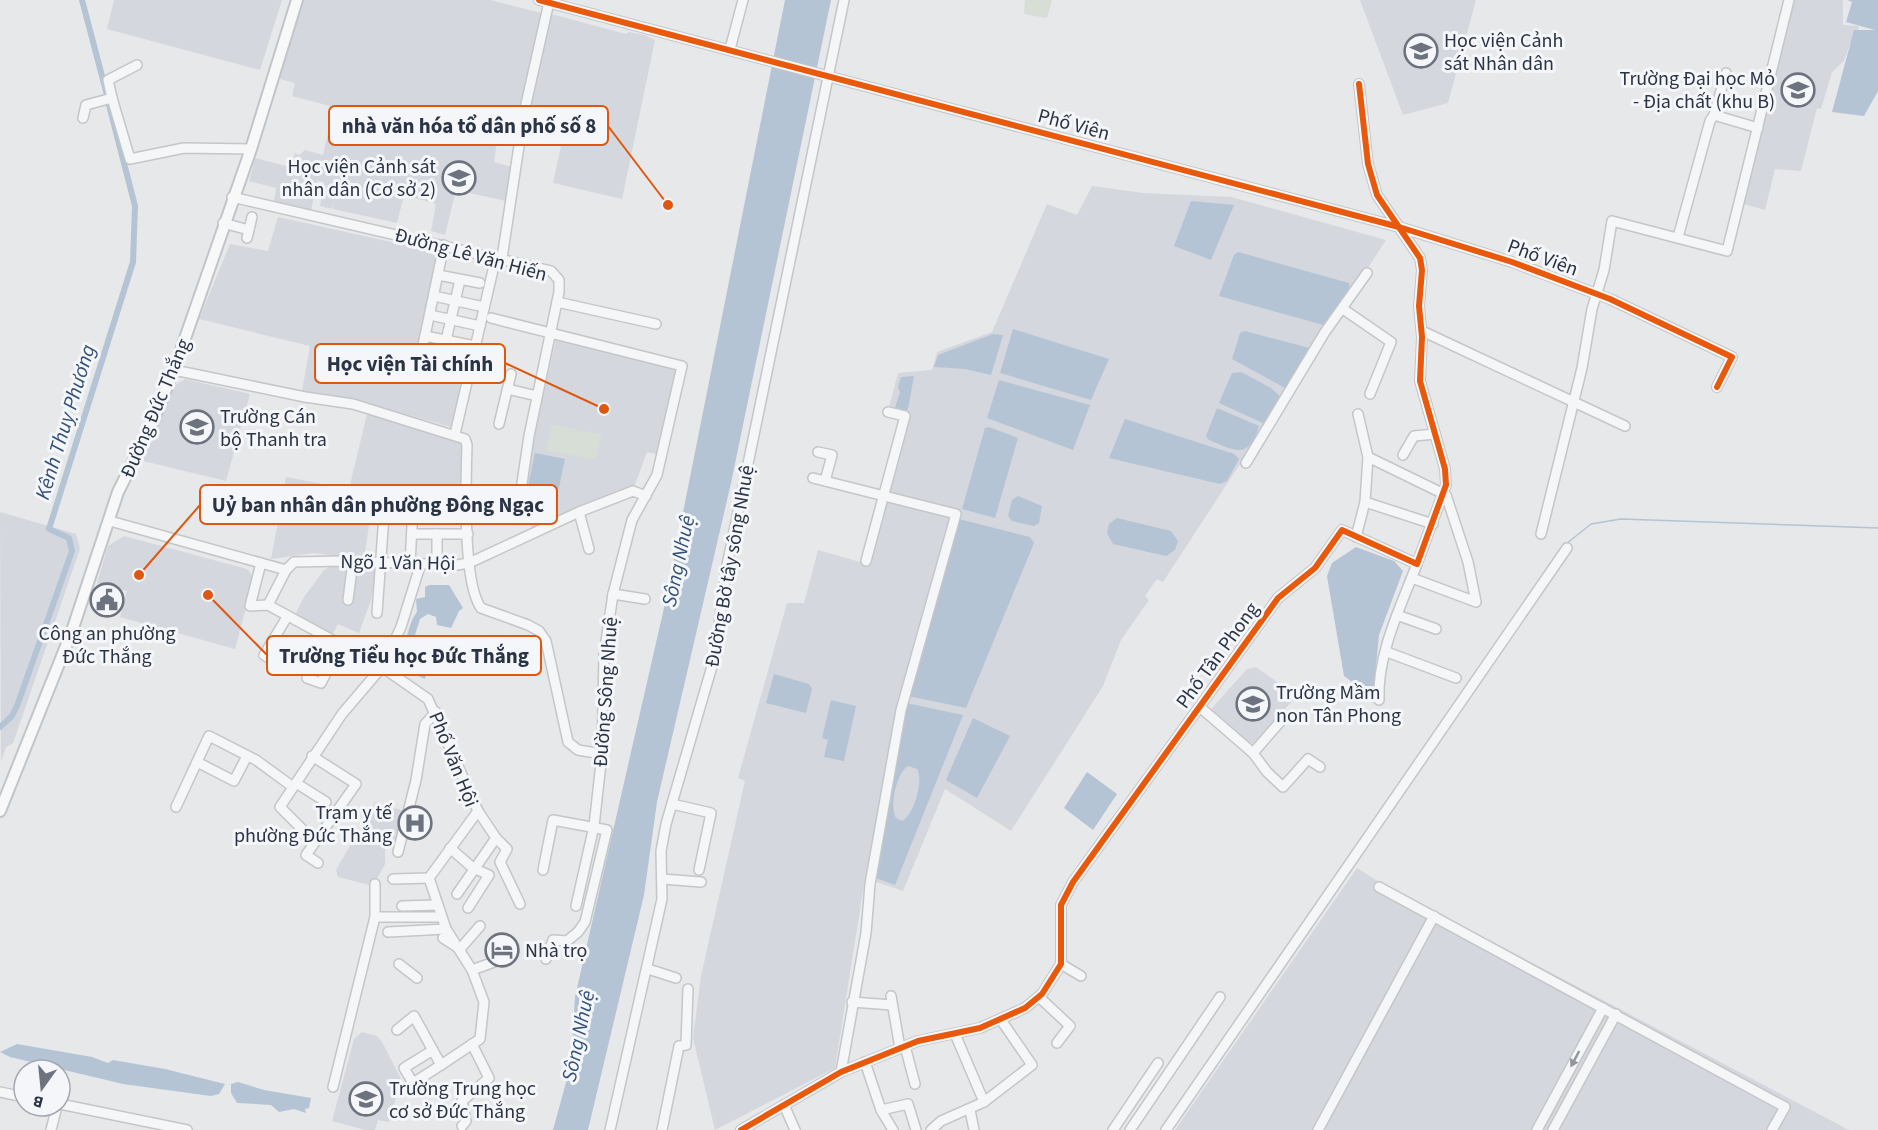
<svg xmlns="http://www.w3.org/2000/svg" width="1878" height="1130" font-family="'Source Sans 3',sans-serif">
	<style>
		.built { fill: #d4d7dd }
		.green { fill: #d6ded6 }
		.water { fill: #b4c4d5; fill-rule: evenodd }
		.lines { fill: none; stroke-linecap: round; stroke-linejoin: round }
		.stream { stroke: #b4c4d5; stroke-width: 1.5 }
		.canal { stroke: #b4c4d5; stroke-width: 6 }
		.minor-casing { stroke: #c4c6c8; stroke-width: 12 }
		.major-casing { stroke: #c2c5c8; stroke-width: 14 }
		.minor { stroke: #f5f6f7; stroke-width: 9 }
		.major { stroke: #f8f8f8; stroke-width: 10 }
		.cycleway-casing { stroke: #f4f6f9; stroke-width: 10 }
		.cycleway { stroke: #e8590c; stroke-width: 6 }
		.oneway { fill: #90959e }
		.labels { text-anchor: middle; stroke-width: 6; stroke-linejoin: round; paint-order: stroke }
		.poi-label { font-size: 20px; fill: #2b3445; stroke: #f4f6f9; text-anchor: start }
		.street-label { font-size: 20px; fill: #2b3445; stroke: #f4f6f9 }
		.water-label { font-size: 21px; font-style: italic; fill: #34527a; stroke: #f4f6f9 }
		.leader { fill: none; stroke: #df570f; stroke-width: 2 }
		.callout-dot { fill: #df570f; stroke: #f4f6f9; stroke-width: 2 }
		.callout { fill: #f4f6f9; stroke: #df570f; stroke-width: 2 }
		.callout-label { font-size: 21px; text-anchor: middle; font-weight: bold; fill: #2b3445 }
	</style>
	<rect width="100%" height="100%" fill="#e6e8ea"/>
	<g class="built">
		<polygon points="114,0 282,0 260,70 107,29"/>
		<polygon points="302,0 491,0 545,14 524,111 506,107 496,148 494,162 512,167 506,201 456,190 445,235 431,231 436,204 404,195 397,223 333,209 334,201 332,209 320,206 324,182 317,181 311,211 274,202 276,188 249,181 255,158 290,167 295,153 299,155 305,150 323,155 334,107 292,96 295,83 276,78"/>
		<polygon points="1360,0 1476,0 1448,103 1403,115"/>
		<polygon points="1792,0 1843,0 1843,25 1859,26 1856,43 1850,44 1844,61 1832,72 1821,109 1817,108 1801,171 1775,169 1765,210 1741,203"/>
		<polygon points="551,14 626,34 629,32 645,35 655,40 622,199 553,183 563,137 529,128 526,111 548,15"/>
		<polygon points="1092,186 1144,193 1231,197 1386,240 1163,582 1157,579 1145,596 1149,600 1121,640 1103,686 1011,831 945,789 903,891 865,878 835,1068 715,1130 693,1038 701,976 745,781 738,778 787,603 804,603 818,550 867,564 911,414 889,407 898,373 932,370 937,352 992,332 1047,204 1077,215"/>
		<polygon points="278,217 441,253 420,347 469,357 451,427 360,401 302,391 310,346 199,319 230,244 268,251"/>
		<polygon points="556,339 678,367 659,455 647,452 633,490 533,532 524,503 524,479"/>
		<polygon points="185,379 250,394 226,481 139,460 168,390"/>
		<polygon points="367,414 422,422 450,432 453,440 467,444 463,507 406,504 373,498 364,559 314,553 271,559 286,477 349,489"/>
		<polygon points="0,512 76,534 80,549 13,743 6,747 1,762"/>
		<polygon points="124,536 247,569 254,578 235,649 120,617 127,591 97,583 108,546"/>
		<polygon points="346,565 377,565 371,600 359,633 338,624 331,637 294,617 304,597 324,570 332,566 342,568"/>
		<polygon points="1256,667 1291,692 1293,700 1255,743 1248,744 1213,717 1212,708 1247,669"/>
		<polygon points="375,802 404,811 396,842 385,850 385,864 373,886 338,877 336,870"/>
		<polygon points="1357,868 1379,882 1849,1130 1175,1130"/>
		<polygon points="362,1032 377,1036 382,1042 401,1079 389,1122 378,1120 375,1130 365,1130 332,1121 354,1039"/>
	</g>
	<g class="green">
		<polygon points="1025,0 1052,0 1047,18 1024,14"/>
		<polygon points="552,424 602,435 596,457 589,459 546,450"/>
	</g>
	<g class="water">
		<polygon points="785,0 831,0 731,483 657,802 644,895 588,1130 553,1130 571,1064 575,997 664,608"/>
		<polygon points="1847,0 1878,0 1878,91 1864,116 1832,112 1854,30 1875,30 1846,22 1852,2"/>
		<polygon points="1191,201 1234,205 1211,260 1174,246"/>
		<polygon points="1238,252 1349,283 1350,291 1327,326 1219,296 1234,255"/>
		<polygon points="1013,329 1109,359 1091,400 1000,373"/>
		<polygon points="1245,331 1313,349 1287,389 1232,359 1240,333"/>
		<polygon points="993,334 1003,335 991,375 965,369 934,367 938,355"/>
		<polygon points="1241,372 1271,388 1281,397 1265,424 1219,403 1232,373"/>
		<polygon points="914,376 908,409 904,412 895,408 900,392 898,387 901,377"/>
		<polygon points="999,380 1090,405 1073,450 987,418"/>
		<path d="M 1217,408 L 1259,426 C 1249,460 1236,451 1209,440 L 1206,436 Z"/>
		<polygon points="1125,419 1234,454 1239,459 1227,481 1220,484 1109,458"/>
		<polygon points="989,427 1018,438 995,518 962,509 985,428"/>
		<polygon points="535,453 565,459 558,492 528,486"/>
		<polygon points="1018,496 1042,506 1039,523 1034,526 1012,521 1008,516 1012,500"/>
		<polygon points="1117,518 1171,531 1178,541 1175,550 1166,556 1113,544 1107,533 1109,524"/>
		<polygon points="959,519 1030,537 1034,543 966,708 908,696"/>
		<polygon points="1356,547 1394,561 1403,571 1379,635 1373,697 1344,676 1327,576 1332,563"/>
		<path d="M 429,585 L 449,585 L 463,608 L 459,611 L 451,628 L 437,625 L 436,617 L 428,614 L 420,619 L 411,648 L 427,653 L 428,664 L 425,679 C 405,671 399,659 406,638 C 410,628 410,621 417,612 L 416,599 L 425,597 L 425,587 Z"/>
		<polygon points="774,674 809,684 812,689 806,713 766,703"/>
		<polygon points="831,700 856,706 844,761 824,757 828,740 822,738"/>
		<path d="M 906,703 L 963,715 L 895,885 L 873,877 ZM 908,766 L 917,769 C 924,780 914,815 902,821 L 896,818 C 889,806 897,772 908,766 Z"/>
		<polygon points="973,718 1010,736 977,798 946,780"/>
		<polygon points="1087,772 1117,794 1093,830 1064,808"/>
		<polygon points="17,1044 92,1057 108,1063 113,1060 165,1069 225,1084 219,1094 211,1096 123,1084 10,1057 0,1052"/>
		<polygon points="238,1082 264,1090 311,1098 309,1108 305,1109 306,1113 294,1109 279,1112 271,1105 237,1103 231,1093 231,1084"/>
	</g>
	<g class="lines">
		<polyline class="stream" points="1566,544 1591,524 1621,519 1878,528"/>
		<g class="canal">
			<polyline points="82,0 107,95"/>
			<polyline points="0,727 12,716 17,706 72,551 69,538 49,529 133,262 135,206 109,105"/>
		</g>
		<g class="minor-casing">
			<g id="minor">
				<polyline points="539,0 1399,227 1512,262 1610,299 1732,357 1717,387"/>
				<polyline points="730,49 743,0"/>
				<polyline points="112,98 108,80 137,65"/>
				<polyline points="1714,115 1726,73"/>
				<polyline points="83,118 86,105 112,98 130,159 184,148 251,149"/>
				<polyline points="232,197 551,271 559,280 559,292 529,436 521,490"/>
				<polyline points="223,223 249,230"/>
				<polyline points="1678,237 1710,121 1714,115 1758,128"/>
				<polyline points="247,238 252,217"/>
				<polyline points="502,258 524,113 549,2"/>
				<polyline points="438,275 480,283"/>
				<polyline points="434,296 484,307"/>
				<polyline points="557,302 656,324"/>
				<polyline points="1343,309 1391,342 1370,394"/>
				<polyline points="430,315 480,326"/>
				<polyline points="491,318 682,366 657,475 632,520 613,594 604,655 602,754 594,826 576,906"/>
				<polyline points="1422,331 1625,426"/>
				<polyline points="425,336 475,346"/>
				<polyline points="444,349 460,280"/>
				<polyline points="422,350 444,245"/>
				<path d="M 174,370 L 305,397 L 353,404 L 465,439 L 467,445 C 466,479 462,582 481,608 L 528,625 L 539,631 L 546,641 L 568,742 L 578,750 L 602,754"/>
				<polyline points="508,389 537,396"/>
				<polyline points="499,424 511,374"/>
				<polyline points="455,434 496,257"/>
				<polyline points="818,452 832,455 825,481"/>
				<polyline points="1403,455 1414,436 1435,434"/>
				<polyline points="1368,457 1446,495 1468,562 1476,602 1412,578"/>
				<polyline points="1246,463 1325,332 1367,273"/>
				<polyline points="813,478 956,514 901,710 870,884 866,933 841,1072"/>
				<polyline points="1365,502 1433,524"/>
				<polyline points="579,512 589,549"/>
				<polyline points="110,521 286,570"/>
				<polyline points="412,534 437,534 437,566"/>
				<polyline points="437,534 468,534"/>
				<polyline points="1541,534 1582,368 1592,309 1604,270 1612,221 1727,251 1789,0"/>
				<polyline points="1356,537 1365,502 1368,457 1358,414"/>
				<polyline points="866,561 905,416 888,412"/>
				<polyline points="261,563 250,606 268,605 382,667 428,699 478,811 429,878 446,929 472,970 484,1002 480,1039 441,1065 414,1016 397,1030"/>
				<polyline points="410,565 413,506 465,509"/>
				<polyline points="613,594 645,599"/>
				<polyline points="348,600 353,561"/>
				<polyline points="268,605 286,570 294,562 341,561 457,565 469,563 579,512 633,491 646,496"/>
				<polyline points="377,613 384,515 412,515"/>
				<polyline points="1397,615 1436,629"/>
				<polyline points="1387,652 1456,678"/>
				<polyline points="284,668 264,655 287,617"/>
				<polyline points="307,678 321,683 341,644"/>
				<path d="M 1379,700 C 1377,654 1401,606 1417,564"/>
				<polyline points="1201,708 1253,753 1267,772 1283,787 1308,759 1320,767"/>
				<polyline points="1253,753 1280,722"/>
				<polyline points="312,756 356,784 306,855 318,863"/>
				<polyline points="197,762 234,781 247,756"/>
				<polyline points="296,783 326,802"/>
				<polyline points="672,804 711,813 699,870"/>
				<polyline points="176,807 209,736 256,760 293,787"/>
				<polyline points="478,811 496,838 507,849 500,862 520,904"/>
				<polyline points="315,842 280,807 342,714 382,667 401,627 420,566"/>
				<polyline points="450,848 473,868 489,875 468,908"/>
				<polyline points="398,852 416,780 425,724 436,712"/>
				<polyline points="543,870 553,820 607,830 585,922 578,932 567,941 553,940 546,959"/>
				<polyline points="393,879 429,878"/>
				<polyline points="662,879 701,882"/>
				<polyline points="1379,887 1785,1107 1772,1130"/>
				<polyline points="457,894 496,838"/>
				<polyline points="402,906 437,905"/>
				<polyline points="375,917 442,917"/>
				<polyline points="388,932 446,929"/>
				<polyline points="443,938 460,949 480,926"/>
				<polyline points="399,964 417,978"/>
				<polyline points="1061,964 1081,976"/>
				<polyline points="648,969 676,978"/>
				<polyline points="472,970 494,962 510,949"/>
				<polyline points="891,996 900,1048"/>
				<polyline points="1039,997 1070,1026 1057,1043"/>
				<polyline points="852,1002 892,1005"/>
				<polyline points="955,1034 984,1102"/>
				<polyline points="905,1046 915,1084"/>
				<polyline points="433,1050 404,1068 413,1083 441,1065"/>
				<polyline points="865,1062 881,1110 893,1130"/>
				<polyline points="333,1087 375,917 375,884"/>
				<polyline points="0,1092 24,1097"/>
				<polyline points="60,1104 187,1130"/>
				<polyline points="784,1105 795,1130"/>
				<polyline points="881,1110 908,1104 916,1130"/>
				<polyline points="970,1110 974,1130"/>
				<polyline points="462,1126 466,1121 462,1101 489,1078 472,1044"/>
				<polyline points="51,1130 57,1106"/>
				<polyline points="610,1130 662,899 661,851 666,824 715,656 726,570 844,0"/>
				<polyline points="662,1130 679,1046 686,1045 688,989"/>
				<polyline points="741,1130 841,1072 918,1041 980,1028 1025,1008 1042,994 1061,964 1061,905 1073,882 1278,598 1315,568 1342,530 1417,564 1446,485 1445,469 1420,381 1422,337 1419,306 1422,270 1420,258 1377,195 1368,164 1359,84"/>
				<polyline points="931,1130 941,1121 984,1102 1032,1065 1001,1020"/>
				<polyline points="1113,1130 1158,1063"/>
				<polyline points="1130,1130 1220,997"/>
				<polyline points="1166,1130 1567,548"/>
				<polyline points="1318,1130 1434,916"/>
				<polyline points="1537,1130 1603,1008"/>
				<polyline points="1553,1130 1616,1014"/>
			</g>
		</g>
		<g class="major-casing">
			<polyline id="major" points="0,811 72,631 118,492 150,428 174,370 251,149 297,0"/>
		</g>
		<use href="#minor" class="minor"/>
		<use href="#major" class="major"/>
		<g class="cycleway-casing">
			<g id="cycleway">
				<polyline points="539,0 1399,227 1512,262 1610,299 1732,357 1717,387"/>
				<polyline points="741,1130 841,1072 918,1041 980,1028 1025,1008 1042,994 1061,964 1061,905 1073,882 1278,598 1315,568 1342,530 1417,564 1446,485 1445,469 1420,381 1422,337 1419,306 1422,270 1420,258 1377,195 1368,164 1359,84"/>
			</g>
		</g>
		<use href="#cycleway" class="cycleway"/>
	</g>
	<defs><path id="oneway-solid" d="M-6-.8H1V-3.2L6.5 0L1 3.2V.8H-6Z" transform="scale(1.5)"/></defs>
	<use class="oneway" href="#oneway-solid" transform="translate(1575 1059) rotate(118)"/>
	<defs>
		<g id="university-ring" transform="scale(1.725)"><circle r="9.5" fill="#f4f6f9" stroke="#6c737f" stroke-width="1.5"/><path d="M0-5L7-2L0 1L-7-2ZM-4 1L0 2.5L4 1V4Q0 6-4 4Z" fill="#6c737f"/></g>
		<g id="civic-ring" transform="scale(1.725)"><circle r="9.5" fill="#f4f6f9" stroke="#6c737f" stroke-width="1.5"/><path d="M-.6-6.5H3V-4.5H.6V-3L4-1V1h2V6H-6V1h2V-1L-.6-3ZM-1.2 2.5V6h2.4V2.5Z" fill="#6c737f"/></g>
		<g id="school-ring" transform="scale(1.725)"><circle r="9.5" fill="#f4f6f9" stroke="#6c737f" stroke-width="1.5"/><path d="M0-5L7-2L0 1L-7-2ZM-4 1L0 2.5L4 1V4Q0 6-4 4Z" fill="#6c737f"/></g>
		<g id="hospital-ring" transform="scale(1.725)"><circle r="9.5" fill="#f4f6f9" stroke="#6c737f" stroke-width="1.5"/><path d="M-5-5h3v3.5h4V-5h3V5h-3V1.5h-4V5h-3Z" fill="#6c737f"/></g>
		<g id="hotel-ring" transform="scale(1.725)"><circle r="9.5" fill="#f4f6f9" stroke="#6c737f" stroke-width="1.5"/><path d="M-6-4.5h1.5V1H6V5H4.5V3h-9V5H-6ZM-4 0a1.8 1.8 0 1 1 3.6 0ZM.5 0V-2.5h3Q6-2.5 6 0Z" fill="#6c737f"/></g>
	</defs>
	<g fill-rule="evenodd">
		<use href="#university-ring" x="1421" y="51"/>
		<use href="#university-ring" x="1798" y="90"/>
		<use href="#university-ring" x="459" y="178"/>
		<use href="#university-ring" x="197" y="427"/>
		<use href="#civic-ring" x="107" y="600"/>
		<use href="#school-ring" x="1253" y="704"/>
		<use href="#hospital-ring" x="415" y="823"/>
		<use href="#hotel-ring" x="502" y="950"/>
		<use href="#school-ring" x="366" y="1099"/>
	</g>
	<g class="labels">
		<g class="poi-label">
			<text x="1444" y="47">Học viện Cảnh<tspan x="1444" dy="23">sát Nhân dân</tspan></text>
			<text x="1775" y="85" text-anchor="end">Trường Đại học Mỏ<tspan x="1775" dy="23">- Địa chất (khu B)</tspan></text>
			<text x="436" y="173" text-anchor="end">Học viện Cảnh sát<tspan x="436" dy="23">nhân dân (Cơ sở 2)</tspan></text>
			<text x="220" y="423">Trường Cán<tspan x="220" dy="23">bộ Thanh tra</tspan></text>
			<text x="107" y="640" text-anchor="middle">Công an phường<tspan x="107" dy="23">Đức Thắng</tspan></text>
			<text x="1276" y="699">Trường Mầm<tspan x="1276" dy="23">non Tân Phong</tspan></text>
			<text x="392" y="819" text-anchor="end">Trạm y tế<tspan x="392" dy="23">phường Đức Thắng</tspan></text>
			<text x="525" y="957">Nhà trọ</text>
			<text x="389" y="1095">Trường Trung học<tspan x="389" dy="23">cơ sở Đức Thắng</tspan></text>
		</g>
		<g class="street-label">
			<text transform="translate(1074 124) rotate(15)" y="7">Phố Viên</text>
			<text transform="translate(471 254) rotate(15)" y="7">Đường Lê Văn Hiến</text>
			<text transform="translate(1543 257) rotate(20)" y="7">Phố Viên</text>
			<text transform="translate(155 408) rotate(-67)" y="7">Đường Đức Thắng</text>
			<text transform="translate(398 562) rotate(1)" y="7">Ngõ 1 Văn Hội</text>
			<text transform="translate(729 566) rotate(-80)" y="7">Đường Bờ tây sông Nhuệ</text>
			<text transform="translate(1217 655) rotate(-54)" y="7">Phố Tân Phong</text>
			<text transform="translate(605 692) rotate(-86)" y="7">Đường Sông Nhuệ</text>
			<text transform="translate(454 759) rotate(68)" y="7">Phố Văn Hội</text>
		</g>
		<g class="water-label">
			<text transform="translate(65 422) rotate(-73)" y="7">Kênh Thuỵ Phương</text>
			<text transform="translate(678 561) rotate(-78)" y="7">Sông Nhuệ</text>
			<text transform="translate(578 1036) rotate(-78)" y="7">Sông Nhuệ</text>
		</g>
	</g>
	<path class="leader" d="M668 205L608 126M604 409L505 363M139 575L200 505M208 595L267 655"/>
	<g class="callout-dot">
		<circle cx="668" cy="205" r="6"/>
		<circle cx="604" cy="409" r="6"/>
		<circle cx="139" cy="575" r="6"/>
		<circle cx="208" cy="595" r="6"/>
	</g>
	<g class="callout">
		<rect x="329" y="106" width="279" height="39" rx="6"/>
		<rect x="315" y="344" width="190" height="39" rx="6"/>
		<rect x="200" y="485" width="357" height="39" rx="6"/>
		<rect x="267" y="636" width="274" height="39" rx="6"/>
	</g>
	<g class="callout-label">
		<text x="469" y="133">nhà văn hóa tổ dân phố số 8</text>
		<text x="410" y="371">Học viện Tài chính</text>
		<text x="378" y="512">Uỷ ban nhân dân phường Đông Ngạc</text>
		<text x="404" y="663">Trường Tiểu học Đức Thắng</text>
	</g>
	<g transform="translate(42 1088) rotate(195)"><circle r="28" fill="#f4f6f9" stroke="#a4a8b1" stroke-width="1.5"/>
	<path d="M0-4.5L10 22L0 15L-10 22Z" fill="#6c737f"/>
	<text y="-9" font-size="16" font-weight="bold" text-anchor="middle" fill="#2b3445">B</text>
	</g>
</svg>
